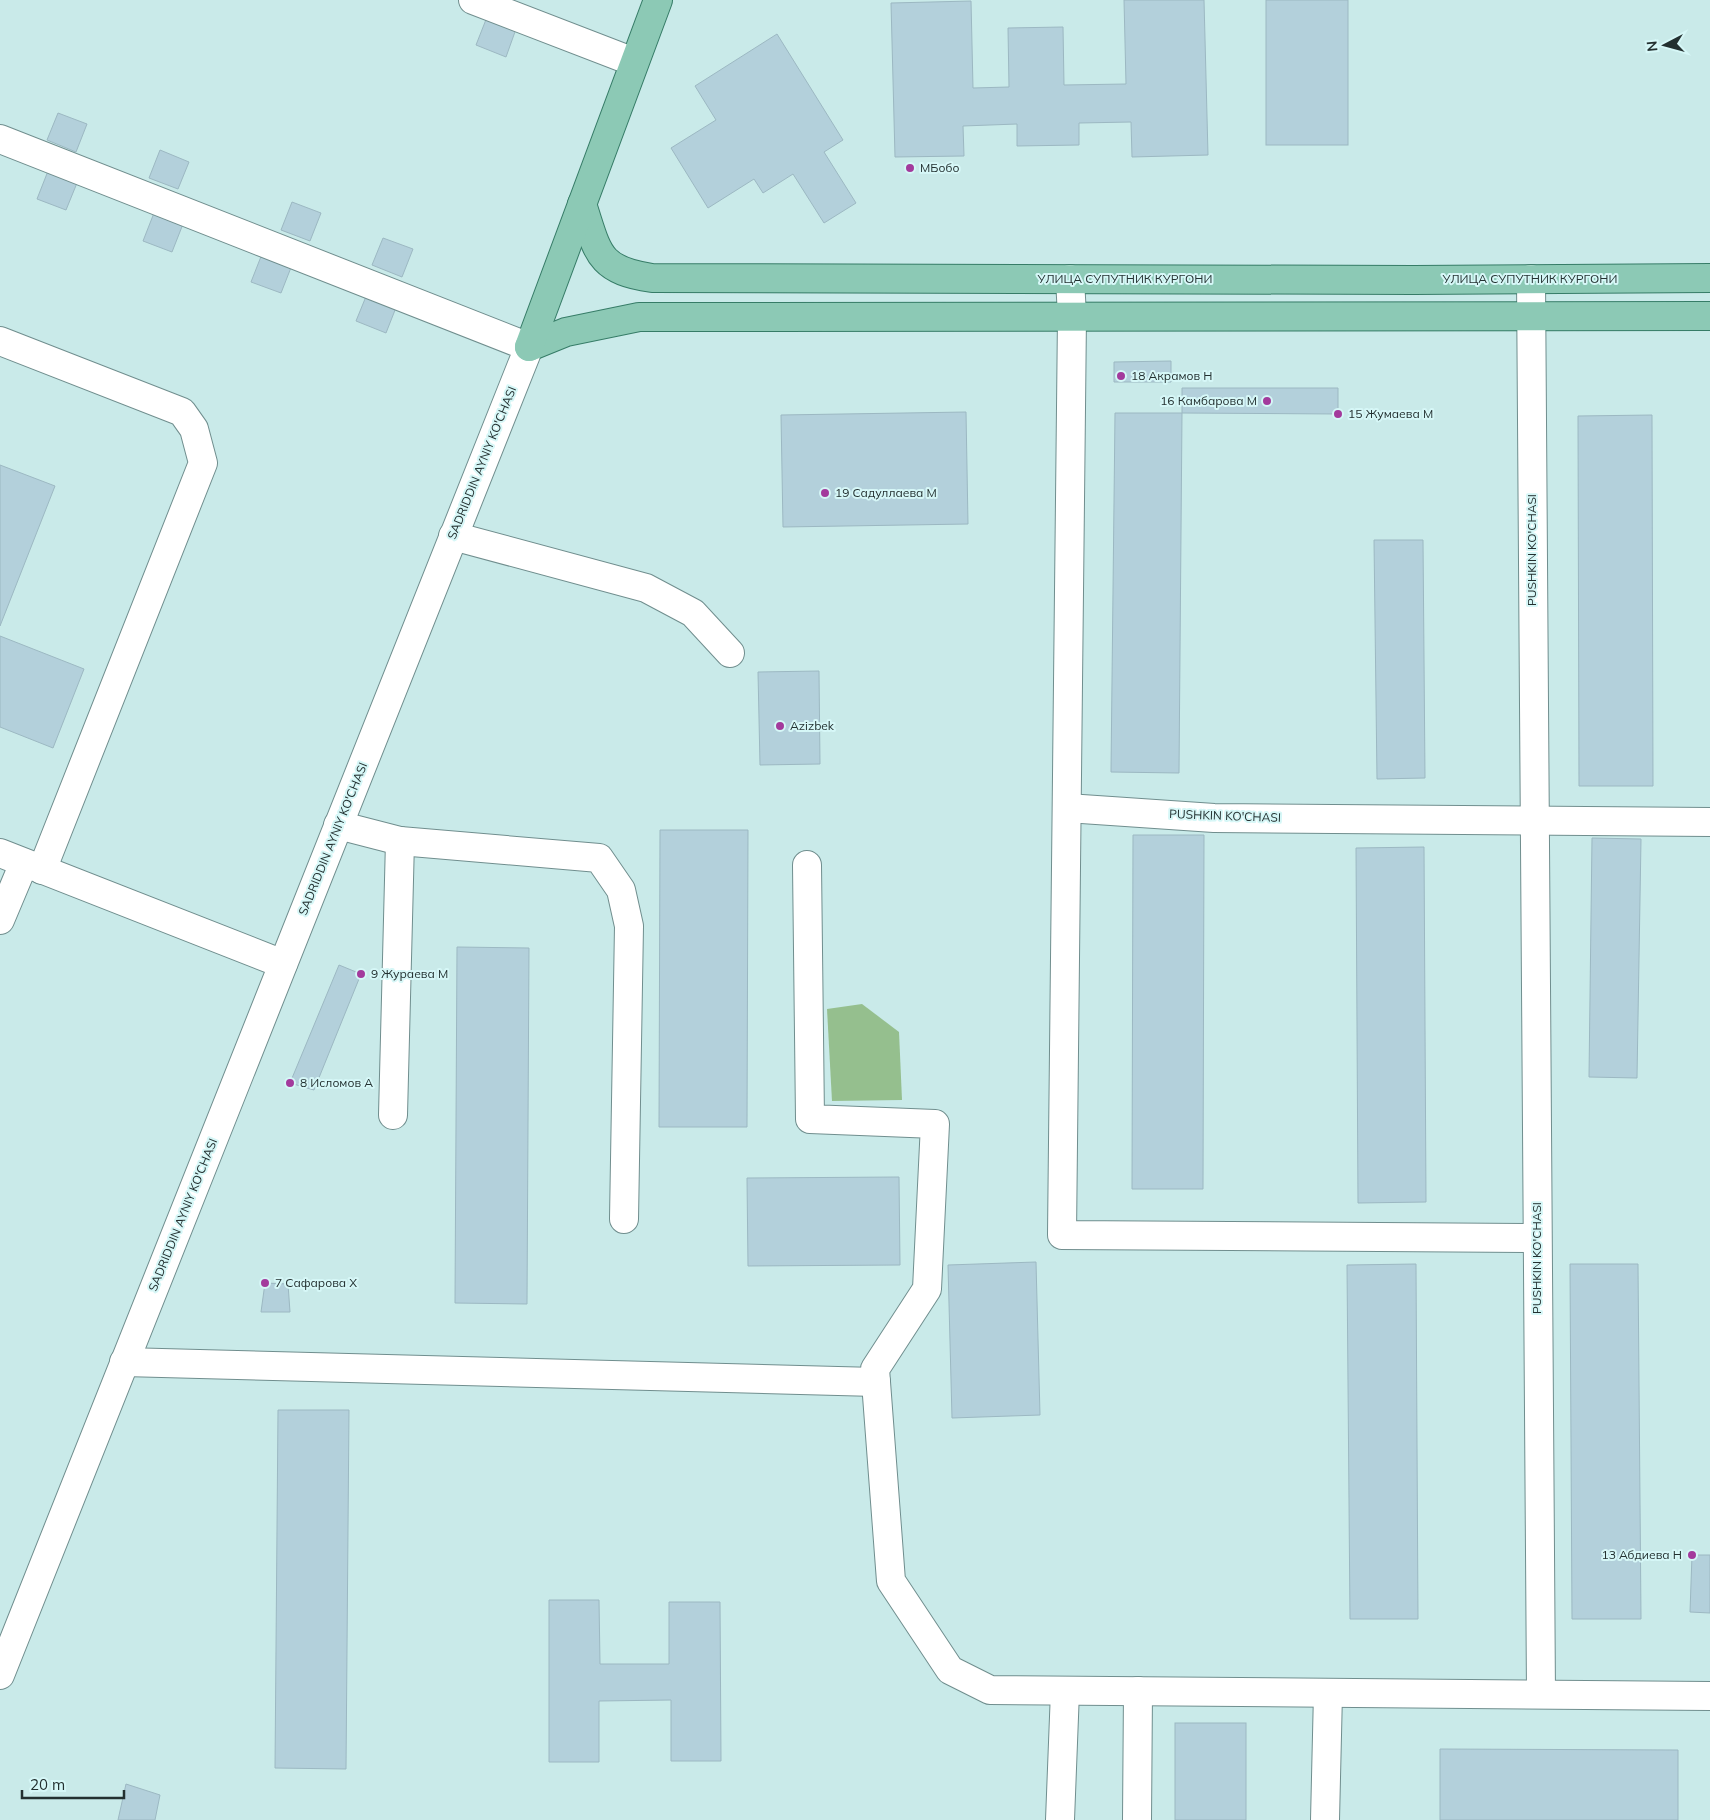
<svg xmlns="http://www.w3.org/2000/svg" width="1710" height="1820" font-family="Mulish,sans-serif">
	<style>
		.green { fill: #95bf8e }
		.building { fill: #b3d0db; stroke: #9cb8c2 }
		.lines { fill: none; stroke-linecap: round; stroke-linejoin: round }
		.minor-casing { stroke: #708e8e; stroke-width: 30 }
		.major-casing { stroke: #367c67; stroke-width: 30 }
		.minor { stroke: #fff; stroke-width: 28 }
		.major { stroke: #8cc9b5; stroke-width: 28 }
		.poi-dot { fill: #a33a9c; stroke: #d6f7f7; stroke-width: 2 }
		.labels { text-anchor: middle; stroke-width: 4; stroke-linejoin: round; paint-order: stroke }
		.poi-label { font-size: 12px; fill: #233030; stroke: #d6f7f7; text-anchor: start }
		.street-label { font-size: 12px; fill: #233030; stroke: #d6f7f7 }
	</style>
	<rect width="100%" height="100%" fill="#c9eae9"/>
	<polygon class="green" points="862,1004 899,1032 902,1100 832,1101 827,1009"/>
	<g class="building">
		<polygon points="1124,0 1204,0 1208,155 1132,157 1131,122 1079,123 1079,145 1017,146 1017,124 963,126 964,156 895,157 891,3 971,1 973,88 1009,87 1008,28 1063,27 1064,85 1126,84"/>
		<rect x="1266" y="0" width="82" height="145"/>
		<polygon points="487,17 516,29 506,57 476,45"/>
		<polygon points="777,34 843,140 824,152 856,203 824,223 793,174 763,193 754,179 708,208 671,148 716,120 695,86"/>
		<polygon points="58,113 87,124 76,152 47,140"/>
		<polygon points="160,150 189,162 178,189 149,178"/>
		<polygon points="48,171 77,183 66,210 37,199"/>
		<polygon points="292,202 321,213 310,241 281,230"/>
		<polygon points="154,213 183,224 172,252 143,241"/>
		<polygon points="383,238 413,249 402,277 372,265"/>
		<polygon points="262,254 292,265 281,293 251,282"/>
		<polygon points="367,294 397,305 386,333 356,321"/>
		<polygon points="1171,361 1171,382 1114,382 1114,362"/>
		<polygon points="1182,388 1338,388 1338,414 1182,413"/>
		<polygon points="966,412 968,524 783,527 781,415"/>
		<polygon points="1115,413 1182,413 1179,773 1111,772"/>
		<polygon points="1652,415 1653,786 1579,786 1578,416"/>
		<polygon points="0,465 55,486 0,626"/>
		<polygon points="1374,540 1423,540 1425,778 1377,779"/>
		<polygon points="0,636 84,669 53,748 0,727"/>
		<polygon points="819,671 820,764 760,765 758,672"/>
		<polygon points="660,830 748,830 747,1127 659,1127"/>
		<polygon points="1133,835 1204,835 1203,1189 1132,1189"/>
		<polygon points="1592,838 1641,839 1637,1078 1589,1077"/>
		<polygon points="1424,847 1426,1202 1358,1203 1356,848"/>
		<polygon points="457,947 529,948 527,1304 455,1303"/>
		<polygon points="339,965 361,974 314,1090 290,1083"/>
		<polygon points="899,1177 900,1265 748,1266 747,1178"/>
		<polygon points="1036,1262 1040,1415 952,1418 948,1265"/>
		<polygon points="1416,1264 1418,1619 1350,1619 1347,1265"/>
		<polygon points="1570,1264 1638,1264 1641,1619 1572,1619"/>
		<polygon points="265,1283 288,1284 290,1312 261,1312"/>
		<polygon points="278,1410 349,1410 346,1769 275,1768"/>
		<polygon points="1692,1555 1710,1555 1710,1613 1690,1612"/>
		<polygon points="549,1600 599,1600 600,1664 669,1664 669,1602 720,1602 721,1761 671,1761 671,1700 599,1701 599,1762 549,1762"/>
		<rect x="1175" y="1723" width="71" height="97"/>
		<polygon points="1440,1749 1678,1750 1678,1820 1440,1820"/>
		<polygon points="126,1784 160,1795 155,1820 118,1820"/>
	</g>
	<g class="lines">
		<g class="minor-casing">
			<g id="minor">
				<polyline points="473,0 634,62"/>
				<polyline points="0,139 529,347 0,1675"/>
				<polyline points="1070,279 1072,316 1062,1235 1537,1238"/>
				<polyline points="1531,279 1541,1694"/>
				<polyline points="0,341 182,412 194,429 203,463 42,870"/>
				<polyline points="453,536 646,588 693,613 730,653"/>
				<polyline points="1067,808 1214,818 1710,822"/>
				<polyline points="338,825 400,841 599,858 621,890 629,926 624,1219"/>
				<polyline points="0,853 283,964"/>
				<polyline points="807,865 810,1119 935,1124 927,1289 875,1369 891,1581 950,1670 990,1690 1710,1696"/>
				<polyline points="0,920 24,863"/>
				<polyline points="393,1115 400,841"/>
				<polyline points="124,1362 876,1382"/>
				<polyline points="1060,1820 1065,1691"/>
				<polyline points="1137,1820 1138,1691"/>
				<polyline points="1325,1820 1328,1693"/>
			</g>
		</g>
		<g class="major-casing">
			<g id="major">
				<path d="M 582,204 C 598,252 597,270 652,278 L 1414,280 L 1710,278"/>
				<polyline points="529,347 566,332 639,317 1710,316"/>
				<polyline points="529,347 658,0"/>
			</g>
		</g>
		<use href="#minor" class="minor"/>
		<use href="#major" class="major"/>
	</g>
	<g class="poi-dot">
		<circle cx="910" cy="168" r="5"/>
		<circle cx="1121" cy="376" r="5"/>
		<circle cx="1267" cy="401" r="5"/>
		<circle cx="1338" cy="414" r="5"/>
		<circle cx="825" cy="493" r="5"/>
		<circle cx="780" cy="726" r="5"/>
		<circle cx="361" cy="974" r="5"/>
		<circle cx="290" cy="1083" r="5"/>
		<circle cx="265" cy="1283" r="5"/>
		<circle cx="1692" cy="1555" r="5"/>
	</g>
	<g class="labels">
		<g class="poi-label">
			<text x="920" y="172">МБобо</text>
			<text x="1131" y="380">18 Акрамов Н</text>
			<text x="1257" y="405" text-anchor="end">16 Камбарова М</text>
			<text x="1348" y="418">15 Жумаева М</text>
			<text x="835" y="497">19 Садуллаева М</text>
			<text x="790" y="730">Azizbek</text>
			<text x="371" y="978">9 Жураева М</text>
			<text x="300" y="1087">8 Исломов А</text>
			<text x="275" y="1287">7 Сафарова Х</text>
			<text x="1682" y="1559" text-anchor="end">13 Абдиева Н</text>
		</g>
		<g class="street-label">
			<text x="1125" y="283">УЛИЦА СУПУТНИК КУРГОНИ</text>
			<text x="1530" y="283">УЛИЦА СУПУТНИК КУРГОНИ</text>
			<text transform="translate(482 463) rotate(-68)" y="4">SADRIDDIN AYNIY KO'CHASI</text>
			<text transform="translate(1532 550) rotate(-90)" y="4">PUSHKIN KO'CHASI</text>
			<text transform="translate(1225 816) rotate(2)" y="4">PUSHKIN KO'CHASI</text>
			<text transform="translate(333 839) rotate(-68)" y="4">SADRIDDIN AYNIY KO'CHASI</text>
			<text transform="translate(183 1215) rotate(-68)" y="4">SADRIDDIN AYNIY KO'CHASI</text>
			<text transform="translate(1537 1258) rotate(-90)" y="4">PUSHKIN KO'CHASI</text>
		</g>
	</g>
	<g transform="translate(1665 45) rotate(264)" stroke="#d6f7f7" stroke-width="4" paint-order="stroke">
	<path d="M0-4L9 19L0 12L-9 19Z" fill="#233030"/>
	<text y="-8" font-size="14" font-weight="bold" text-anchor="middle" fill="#233030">N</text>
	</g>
	<path d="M22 1790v8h102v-8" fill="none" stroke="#233030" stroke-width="2.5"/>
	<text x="30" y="1790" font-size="15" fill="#233030" stroke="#d6f7f7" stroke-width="4" paint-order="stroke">20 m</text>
</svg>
